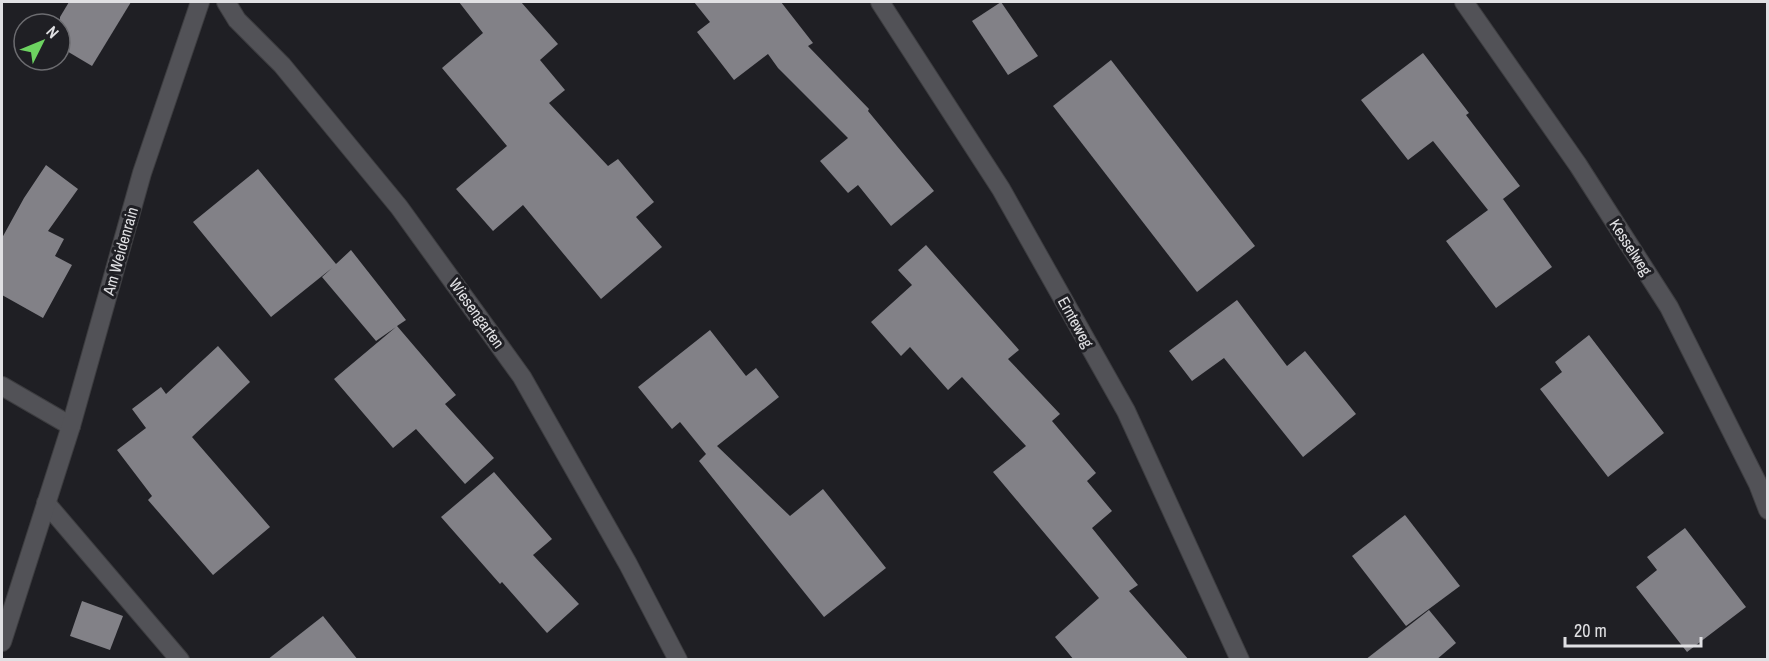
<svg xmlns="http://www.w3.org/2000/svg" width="1769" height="661" font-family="'Archivo Narrow',sans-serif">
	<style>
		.building { fill: #828187 }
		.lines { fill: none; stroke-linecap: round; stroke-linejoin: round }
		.lane-casing { stroke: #3d3d40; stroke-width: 20 }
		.street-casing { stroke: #3d3d40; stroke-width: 20 }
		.lane { stroke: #525257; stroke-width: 18 }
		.street { stroke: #525257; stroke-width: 18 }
		.labels { text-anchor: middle; stroke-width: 6; stroke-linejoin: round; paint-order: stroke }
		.street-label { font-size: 16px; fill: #e0e0e3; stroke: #1f1f24 }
	</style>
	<rect width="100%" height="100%" fill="#1f1f24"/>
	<g class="building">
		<polygon points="69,2 131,2 92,66 60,47 60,17"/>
		<polygon points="459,2 521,2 558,44 540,60 565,90 549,103 608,166 618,159 654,202 636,217 662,247 601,299 523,205 493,231 456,189 507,146 442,68 483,33"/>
		<polygon points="694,2 781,2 813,43 808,46 869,109 868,111 934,191 891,226 858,185 848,193 820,161 848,138 778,68 768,54 734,80 697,32 710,22"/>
		<polygon points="1001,2 1038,56 1008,75 972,21"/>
		<polygon points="1423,53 1469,113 1466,115 1520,186 1499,202 1503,199 1552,267 1496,308 1446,241 1488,210 1433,141 1408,160 1361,100"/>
		<polygon points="1111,60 1255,246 1197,292 1053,106"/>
		<polygon points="46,165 78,189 48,231 64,239 55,256 72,265 43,318 2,295 2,238 24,198"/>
		<polygon points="258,169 336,264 351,250 406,320 397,326 456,395 445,404 494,458 465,484 416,429 393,448 334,379 396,327 376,341 322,277 332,268 271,317 193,222"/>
		<polygon points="926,245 1019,350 1008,359 1060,414 1052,421 1096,473 1087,481 1112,511 1092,528 1138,585 1129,591 1189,660 1074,660 1055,637 1099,598 993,472 1026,446 962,377 948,390 910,347 901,356 871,322 912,285 898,270"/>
		<polygon points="1237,300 1287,366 1305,351 1356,414 1303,457 1224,358 1192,381 1169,351"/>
		<polygon points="710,330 746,376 756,368 779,397 717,446 790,516 823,489 886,568 824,617 699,461 706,454 680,422 672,429 638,387"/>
		<polygon points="1589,335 1664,433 1608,477 1540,389 1562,372 1555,362"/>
		<polygon points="218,346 250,382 192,437 270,527 213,575 148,500 152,496 117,450 146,428 132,409 161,387 166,394"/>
		<polygon points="494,472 552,539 533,555 579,604 547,633 502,582 500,584 441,517"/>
		<polygon points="1405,515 1460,586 1406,626 1352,556"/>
		<polygon points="1685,528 1746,607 1687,652 1636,587 1657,570 1647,557"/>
		<polygon points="82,601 123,616 110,650 70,636"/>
		<polygon points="1429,610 1456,643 1436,660 1365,660"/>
		<polygon points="323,616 358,660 267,660"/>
	</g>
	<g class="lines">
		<g class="lane-casing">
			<polyline id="lane" points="46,503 180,660"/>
		</g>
		<g class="street-casing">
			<g id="street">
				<polyline points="226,2 237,20 282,65 399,207 522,377 628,564 678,660"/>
				<polyline points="880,2 1001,189 1126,411 1240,660"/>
				<polyline points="1464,2 1578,165 1669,307 1758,484 1768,510"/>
				<polyline points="2,386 71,426"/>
				<polyline points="2,642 71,426 142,173 200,2"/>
			</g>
		</g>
		<use href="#lane" class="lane"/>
		<use href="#street" class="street"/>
	</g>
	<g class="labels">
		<g class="street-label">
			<text transform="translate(1631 247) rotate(57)" y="6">Kesselweg</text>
			<text transform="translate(120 251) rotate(-74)" y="6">Am Weidenrain</text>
			<text transform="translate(477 313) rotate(54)" y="6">Wiesengarten</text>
			<text transform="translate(1076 322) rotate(61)" y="6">Ernteweg</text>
		</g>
	</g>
	<rect width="1769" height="661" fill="none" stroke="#e0e0e3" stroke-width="6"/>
	<g transform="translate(42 42) rotate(47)"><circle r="28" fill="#1f1f24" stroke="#6c6c70" stroke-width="1.5"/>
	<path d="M0-4.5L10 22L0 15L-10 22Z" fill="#6dd361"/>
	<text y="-9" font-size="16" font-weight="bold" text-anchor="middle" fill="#e0e0e3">N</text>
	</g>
	<path d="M1565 637v9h136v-9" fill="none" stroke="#e0e0e3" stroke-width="3"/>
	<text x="1574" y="637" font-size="18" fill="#e0e0e3" stroke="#1f1f24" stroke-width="4.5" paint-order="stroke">20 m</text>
</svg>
